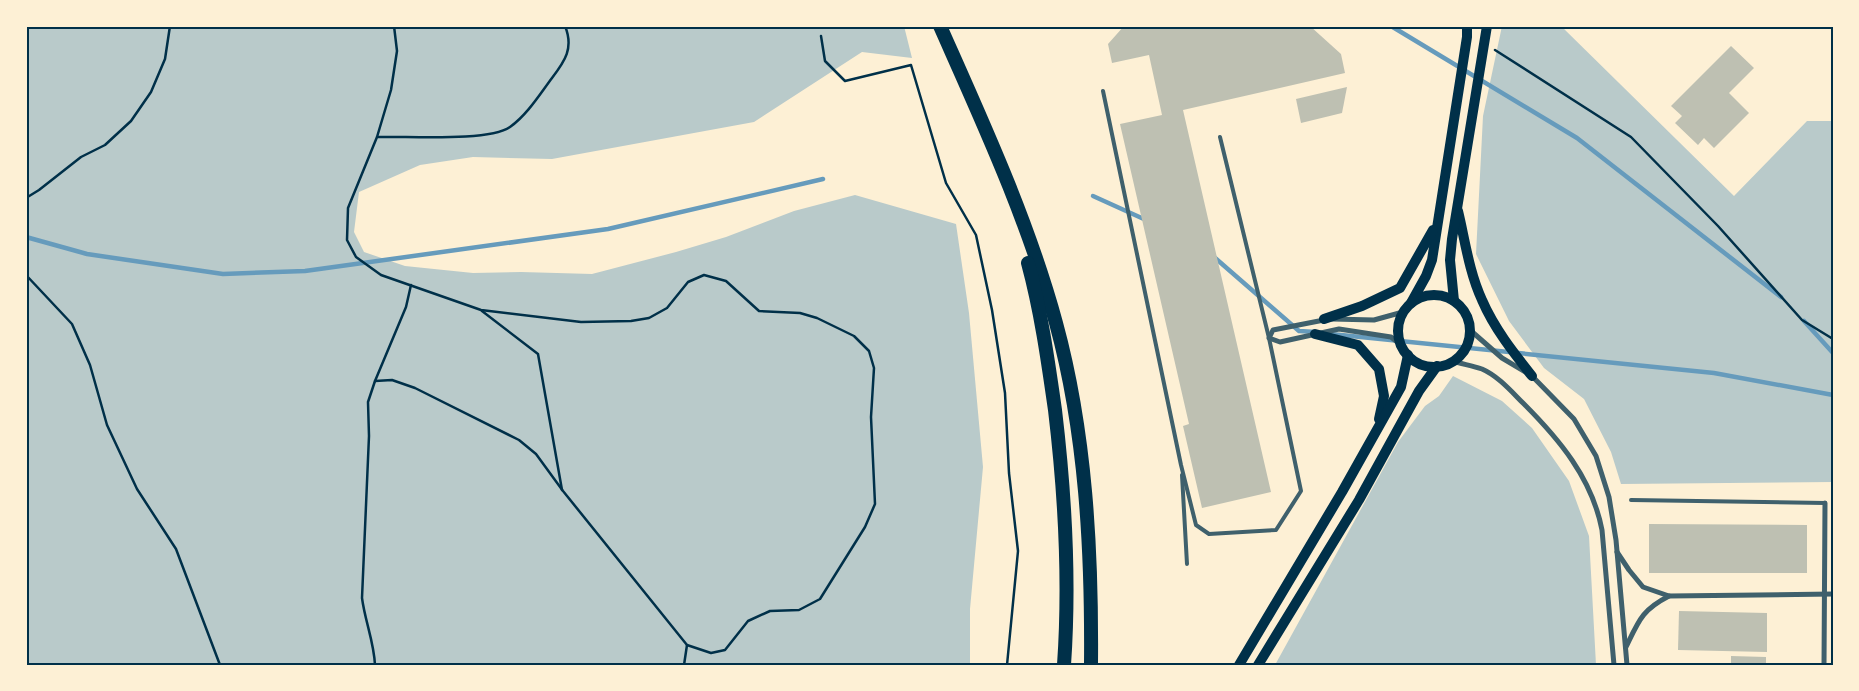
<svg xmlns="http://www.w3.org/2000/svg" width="1859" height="691" font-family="'Open Sans',sans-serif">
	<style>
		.green { fill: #b9caca }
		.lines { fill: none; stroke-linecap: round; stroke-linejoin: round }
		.stream { stroke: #669bbc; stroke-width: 4.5 }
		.building { fill: #bec0b2 }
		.path { stroke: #003049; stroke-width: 2.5 }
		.service { stroke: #3f606c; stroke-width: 4 }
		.minor { stroke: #3f606c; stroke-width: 5 }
		.secondary { stroke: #003049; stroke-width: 10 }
		.trunk { stroke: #003049; stroke-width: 14 }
		.neatline { fill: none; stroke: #003049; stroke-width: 2 }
	</style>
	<rect width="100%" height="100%" fill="#fdf0d5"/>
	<g class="green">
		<polygon points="26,26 904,26 912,58 862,52 754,122 552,159 473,157 420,165 359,192 354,232 364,252 405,266 473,273 521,272 592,274 676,252 726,237 794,211 855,195 956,224 969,313 983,467 970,609 970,665 26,665"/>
		<polygon points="1502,26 1561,26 1734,196 1807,121 1833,121 1833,482 1621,484 1611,452 1584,399 1544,368 1509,321 1476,254 1483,116"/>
		<polygon points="1453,376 1502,401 1532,428 1569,481 1589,536 1596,665 1275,665 1398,442 1425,406 1439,396"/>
	</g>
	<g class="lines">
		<g class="stream">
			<polyline points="1391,26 1577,138 1781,297"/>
			<polyline points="1093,196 1146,220"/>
			<polyline points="26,237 87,254 223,274 305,271 608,229 823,179"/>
			<polyline points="1214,257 1299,331 1316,332"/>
			<polyline points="1804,321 1833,353"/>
			<polyline points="1331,334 1714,373 1833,395"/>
		</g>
	</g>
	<g class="building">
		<polygon points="1124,26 1310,26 1341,54 1345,73 1183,110 1271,492 1202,508 1183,426 1189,424 1120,124 1162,115 1149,55 1112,63 1108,44"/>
		<polygon points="1731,46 1754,68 1729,93 1749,113 1714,148 1704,138 1698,145 1675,123 1682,116 1671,106"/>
		<polygon points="1347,87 1342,113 1301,123 1296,99"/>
		<polygon points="1649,524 1807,525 1807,573 1649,573"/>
		<polygon points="1679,611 1767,613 1767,652 1678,650"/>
		<polygon points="1731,656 1766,657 1766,665 1731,665"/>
	</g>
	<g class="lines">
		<g class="path">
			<polyline points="821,36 825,61 845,81 911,65 946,183 976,235 992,310 1005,393 1009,473 1018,551 1007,665"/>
			<polyline points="1495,50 1631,137 1718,226 1802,320 1833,339"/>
			<path d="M 378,137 C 407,136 489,142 510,127 C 527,115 540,94 552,78 C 565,61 574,48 565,26"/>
			<polyline points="26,198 39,190 81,157 105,145 131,121 151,92 165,59 170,26"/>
			<polyline points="26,275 72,324 90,365 107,425 137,489 176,549 220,665"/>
			<polyline points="482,311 538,354 562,490"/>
			<polyline points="375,381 392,380 415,388 519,440 536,454 563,491 687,645 711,653 725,650 748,621 770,611 799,610 820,599 865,527 875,504 871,417 874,368 869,351 854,336 817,318 800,313 759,311 726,281 704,275 688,282 667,308 649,318 631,321 581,322 481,310 381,275 356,257 347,240 348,208 377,137 391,90 397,51 394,26"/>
			<path d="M 375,665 C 374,642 365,621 362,598 L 369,436 L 368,402 L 375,381 L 406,307 L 411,285"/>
			<polyline points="684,665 687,645"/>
		</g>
		<g class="service">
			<polyline points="1103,91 1181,465 1196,525 1209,534 1276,530 1301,491 1269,338 1220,137"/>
			<polyline points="1182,475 1187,564"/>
			<polyline points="1631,500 1825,503"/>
		</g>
		<g class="minor">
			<polyline points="1332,319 1374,320 1403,312"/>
			<polyline points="1324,320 1273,330 1269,338 1280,342 1339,329 1391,337 1401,345"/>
			<polyline points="1470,330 1502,358 1532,376 1574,419 1596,456 1609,497 1616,540 1627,665"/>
			<path d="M 1452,361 C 1462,364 1473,366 1482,369 C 1498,376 1511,391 1523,403 C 1559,439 1592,478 1602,530 L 1614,665"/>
			<polyline points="1617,552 1629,570 1643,587 1669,596 1833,594"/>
			<path d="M 1626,647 C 1639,620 1642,610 1669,596"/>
			<polyline points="1824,665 1825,503"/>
		</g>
		<g class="secondary">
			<path d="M 1458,211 C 1465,240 1469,272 1482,300 C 1494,328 1513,352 1532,376"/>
			<circle cx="1434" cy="331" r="36"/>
			<polyline points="1454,301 1450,260 1452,239 1487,26"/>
			<polyline points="1411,303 1426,276 1432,260 1467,37 1467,26"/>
			<polyline points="1324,319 1362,306 1400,288 1433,230"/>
			<polyline points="1315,334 1358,345 1379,369 1384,396 1379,419"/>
			<polyline points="1239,665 1342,492 1401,387 1408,355"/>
			<polyline points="1258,665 1359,500 1419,391 1437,366"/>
		</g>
		<g class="trunk">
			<path d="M 940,26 C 983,123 1028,220 1056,323 C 1086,433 1092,551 1091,665"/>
			<path d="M 1028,263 C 1041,311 1048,361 1055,410 C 1065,494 1070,580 1064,665"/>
		</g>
	</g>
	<rect width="1859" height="691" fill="none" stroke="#fdf0d5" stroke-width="55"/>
	<rect x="28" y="28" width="1804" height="636" class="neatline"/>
</svg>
